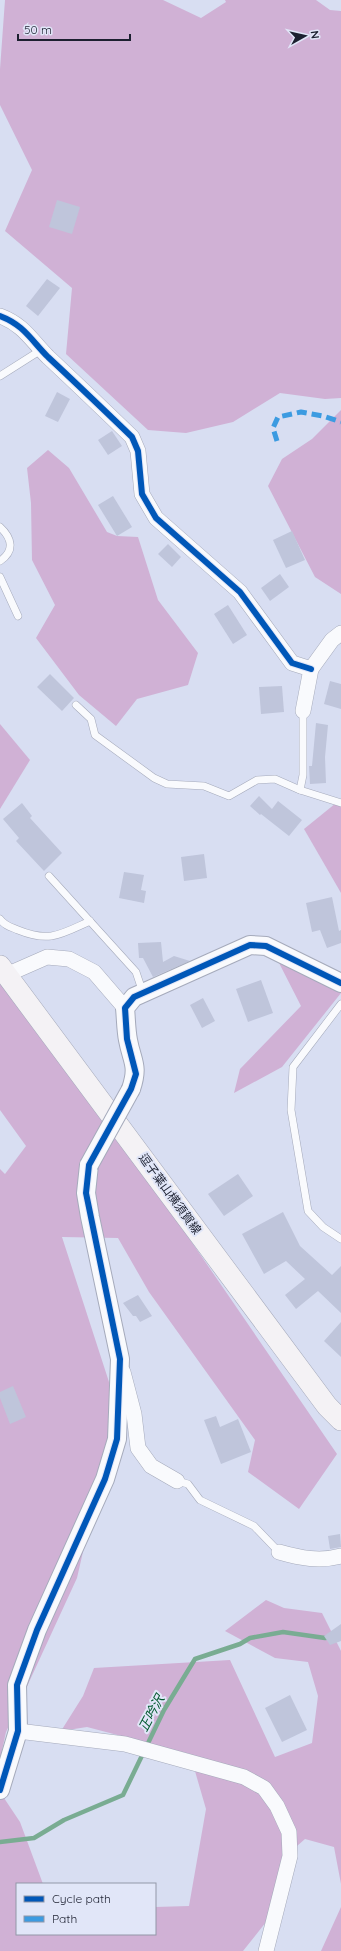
<svg xmlns="http://www.w3.org/2000/svg" width="341" height="1951" font-family="Quicksand,'Noto Sans JP',sans-serif">
	<style>
		.forest { fill: #d0b1d5 }
		.lines { fill: none; stroke-linecap: round; stroke-linejoin: round }
		.stream { stroke: #79ac92; stroke-width: 4.5 }
		.building { fill: #bfc5db }
		.service-casing { stroke: #a5aabb; stroke-width: 8 }
		.minor-casing { stroke: #a5aabb; stroke-width: 16 }
		.tertiary-casing { stroke: #a5aabb; stroke-width: 20 }
		.secondary-casing { stroke: #a5aabb; stroke-width: 22 }
		.service { stroke: #f9fafd; stroke-width: 7 }
		.minor { stroke: #f9fafd; stroke-width: 15 }
		.tertiary { stroke: #f9fafd; stroke-width: 18 }
		.secondary { stroke: #f4f2f5; stroke-width: 21 }
		.tertiary-bridge-casing { stroke: #a5aabb; stroke-width: 20; stroke-linecap: butt }
		.tertiary-bridge { stroke: #f9fafd; stroke-width: 18 }
		.quiet { stroke: #3c9be1; stroke-width: 5; stroke-dasharray: 10 5; stroke-linecap: butt }
		.cycleway-casing { stroke: #e1e6f8; stroke-width: 8 }
		.cycleway { stroke: #0057b8; stroke-width: 6 }
		.labels { text-anchor: middle; stroke-width: 4; stroke-linejoin: round; paint-order: stroke }
		.street-label { font-size: 12px; fill: #1c2030; stroke: #e1e6f8 }
		.water-label { font-size: 13px; font-style: italic; fill: #00592e; stroke: #e1e6f8 }
	</style>
	<rect width="100%" height="100%" fill="#d8def2"/>
	<g class="forest">
		<polygon points="5,0 163,0 201,18 226,2 225,0 316,0 330,10 341,11 341,398 325,399 280,393 233,422 186,433 148,430 66,354 72,288 5,231 32,170 0,105 0,69"/>
		<polygon points="341,410 341,594 315,577 268,486 282,459 312,439"/>
		<polygon points="48,450 69,468 107,532 117,536 138,537 158,600 198,653 188,685 137,699 116,726 79,695 36,638 55,605 32,560 31,503 27,468"/>
		<polygon points="0,724 30,760 0,809"/>
		<polygon points="341,799 341,893 304,829"/>
		<polygon points="278,961 341,991 341,993 282,1067 234,1093 240,1069 301,1006"/>
		<polygon points="0,978 156,1190 337,1454 299,1509 248,1472 255,1440 149,1292 118,1238 62,1237 109,1382 112,1425 77,1578 6,1732 0,1759 0,1169 5,1174 26,1146 0,1110"/>
		<polygon points="266,1600 284,1608 322,1613 341,1651 341,1884 334,1847 305,1839 289,1853 270,1917 243,1951 0,1951 0,1792 20,1822 43,1884 17,1884 17,1934 155,1934 155,1907 189,1906 206,1809 190,1754 87,1727 61,1731 83,1696 94,1668 230,1660 275,1757 312,1743 318,1696 308,1662 275,1658 225,1631"/>
		<polygon points="341,1907 341,1951 321,1951"/>
	</g>
	<g class="lines">
		<polyline class="stream" points="0,1842 34,1838 64,1820 123,1795 164,1710 195,1659 240,1644 250,1638 283,1632 325,1638 341,1636"/>
	</g>
	<g class="building">
		<polygon points="57,200 80,207 72,234 49,227"/>
		<polygon points="47,279 60,288 38,316 26,306"/>
		<polygon points="57,392 70,399 58,422 45,416"/>
		<polygon points="112,431 122,446 108,455 98,440"/>
		<polygon points="113,496 132,527 117,536 98,505"/>
		<polygon points="292,531 305,560 286,568 273,540"/>
		<polygon points="168,544 181,557 172,567 158,554"/>
		<polygon points="280,574 289,587 270,601 261,588"/>
		<polygon points="228,605 247,635 233,644 214,614"/>
		<polygon points="50,674 74,698 62,711 37,687"/>
		<polygon points="330,681 341,684 341,709 324,704"/>
		<polygon points="282,686 284,712 261,714 259,687"/>
		<polygon points="316,723 328,725 325,757 326,783 310,784 309,766 312,766"/>
		<polygon points="259,796 272,809 278,801 302,820 289,836 261,814 260,815 250,806"/>
		<polygon points="22,803 32,816 30,818 62,853 44,871 16,841 19,838 3,819"/>
		<polygon points="204,854 207,878 184,881 181,857"/>
		<polygon points="124,872 144,875 141,890 146,891 144,903 119,898"/>
		<polygon points="332,897 339,931 341,930 341,943 327,948 320,930 312,932 306,903"/>
		<polygon points="161,942 163,962 174,956 190,961 153,977 143,958 139,958 138,943"/>
		<polygon points="261,980 273,1013 248,1022 236,989"/>
		<polygon points="203,998 215,1021 202,1028 190,1005"/>
		<polygon points="238,1174 253,1196 224,1216 208,1194"/>
		<polygon points="283,1212 300,1246 332,1275 341,1266 341,1313 318,1291 296,1309 285,1295 305,1279 286,1261 264,1274 242,1234"/>
		<polygon points="138,1295 152,1316 140,1322 136,1316 133,1316 123,1303"/>
		<polygon points="341,1322 341,1357 324,1341"/>
		<polygon points="13,1386 26,1417 10,1424 0,1398 0,1392"/>
		<polygon points="216,1416 220,1427 238,1419 251,1452 221,1464 204,1420"/>
		<polygon points="340,1534 341,1547 330,1549 328,1536"/>
		<polygon points="341,1624 341,1641 330,1645 324,1636"/>
		<polygon points="290,1695 307,1730 282,1742 265,1708"/>
	</g>
	<g class="lines">
		<g class="service-casing">
			<g id="service">
				<polyline points="0,376 41,350"/>
				<path d="M 0,527 C 12,538 15,551 0,561"/>
				<polyline points="0,577 18,616"/>
				<polyline points="76,705 91,719 95,735 154,778 167,784 204,786 229,796 257,780 275,779 300,790"/>
				<polyline points="303,711 303,775 300,790 341,803"/>
				<polyline points="49,876 136,972 143,993"/>
				<path d="M 0,919 C 5,926 11,927 18,930 C 50,943 61,934 90,921"/>
				<polyline points="341,1004 293,1067 291,1110 308,1211 323,1227 341,1239"/>
				<polyline points="177,1481 188,1484 200,1500 254,1526 279,1552"/>
			</g>
		</g>
		<g class="minor-casing">
			<g id="minor">
				<path d="M 0,316 C 24,325 31,340 48,357 C 76,383 104,410 132,437 L 138,451 L 142,494 L 156,518 L 240,592 L 292,663 L 311,669"/>
				<polyline points="303,711 311,669 332,640 341,633"/>
				<polyline points="6,975 47,957 69,959 94,972 125,1008"/>
				<polyline points="123,1372 134,1414 138,1448 151,1466 177,1481"/>
				<path d="M 279,1552 C 300,1558 320,1562 341,1556"/>
				<polyline points="18,1731 125,1744 244,1777 264,1788 277,1806 289,1832 290,1856 266,1951"/>
			</g>
		</g>
		<g class="tertiary-casing">
			<g id="tertiary">
				<path d="M 131,1089 C 139,1065 132,1062 128,1040 C 126,1030 126,1018 125,1008 L 134,997 L 250,945 L 266,946 L 341,983"/>
				<polyline points="0,1790 18,1731 17,1685 37,1630 105,1479 117,1439 120,1359 90,1217 86,1193 89,1165"/>
			</g>
		</g>
		<g class="secondary-casing">
			<polyline id="secondary" points="0,966 327,1406 341,1420"/>
		</g>
		<use href="#service" class="service"/>
		<use href="#minor" class="minor"/>
		<use href="#tertiary" class="tertiary"/>
		<use href="#secondary" class="secondary"/>
		<g class="tertiary-bridge-casing">
			<polyline id="tertiary-bridge" points="89,1165 131,1089"/>
		</g>
		<use href="#tertiary-bridge" class="tertiary-bridge"/>
		<polyline class="quiet" points="277,441 273,428 278,417 301,412 323,416 341,422"/>
		<g class="cycleway-casing">
			<g id="cycleway">
				<path d="M 0,316 C 24,325 31,340 48,357 C 76,383 104,410 132,437 L 138,451 L 142,494 L 156,518 L 240,592 L 292,663 L 311,669"/>
				<polyline points="0,1790 18,1731 17,1685 37,1630 105,1479 117,1439 120,1359 86,1193 89,1165 131,1089 136,1074 127,1039 125,1008 134,997 250,945 266,946 341,983"/>
			</g>
		</g>
		<use href="#cycleway" class="cycleway"/>
	</g>
	<g class="labels">
		<g class="street-label">
			<text transform="translate(170 1194) rotate(54)" y="4">逗子葉山横須賀線</text>
		</g>
		<g class="water-label">
			<text transform="translate(151 1713) rotate(-62)" y="5">正吟沢</text>
		</g>
	</g>
	<rect x="16" y="1883" width="140" height="52" fill="#e1e6f8" stroke="#9297a8"/>
	<rect x="24" y="1896" width="20" height="6" fill="#0057b8" stroke="#9297a8"/>
	<text x="52" y="1903" font-size="12" fill="#1c2030">Cycle path</text>
	<rect x="24" y="1916" width="20" height="6" fill="#3c9be1" stroke="#9297a8"/>
	<text x="52" y="1923" font-size="12" fill="#1c2030">Path</text>
	<g transform="translate(305 36) rotate(82)" stroke="#e1e6f8" stroke-width="3" paint-order="stroke">
	<path d="M0-3L7 15L0 10L-7 15Z" fill="#1c2030"/>
	<text y="-6" font-size="11" font-weight="bold" text-anchor="middle" fill="#1c2030">N</text>
	</g>
	<path d="M18 34v6h112v-6" fill="none" stroke="#1c2030" stroke-width="2"/>
	<text x="24" y="34" font-size="12" fill="#1c2030" stroke="#e1e6f8" stroke-width="3" paint-order="stroke">50 m</text>
</svg>
